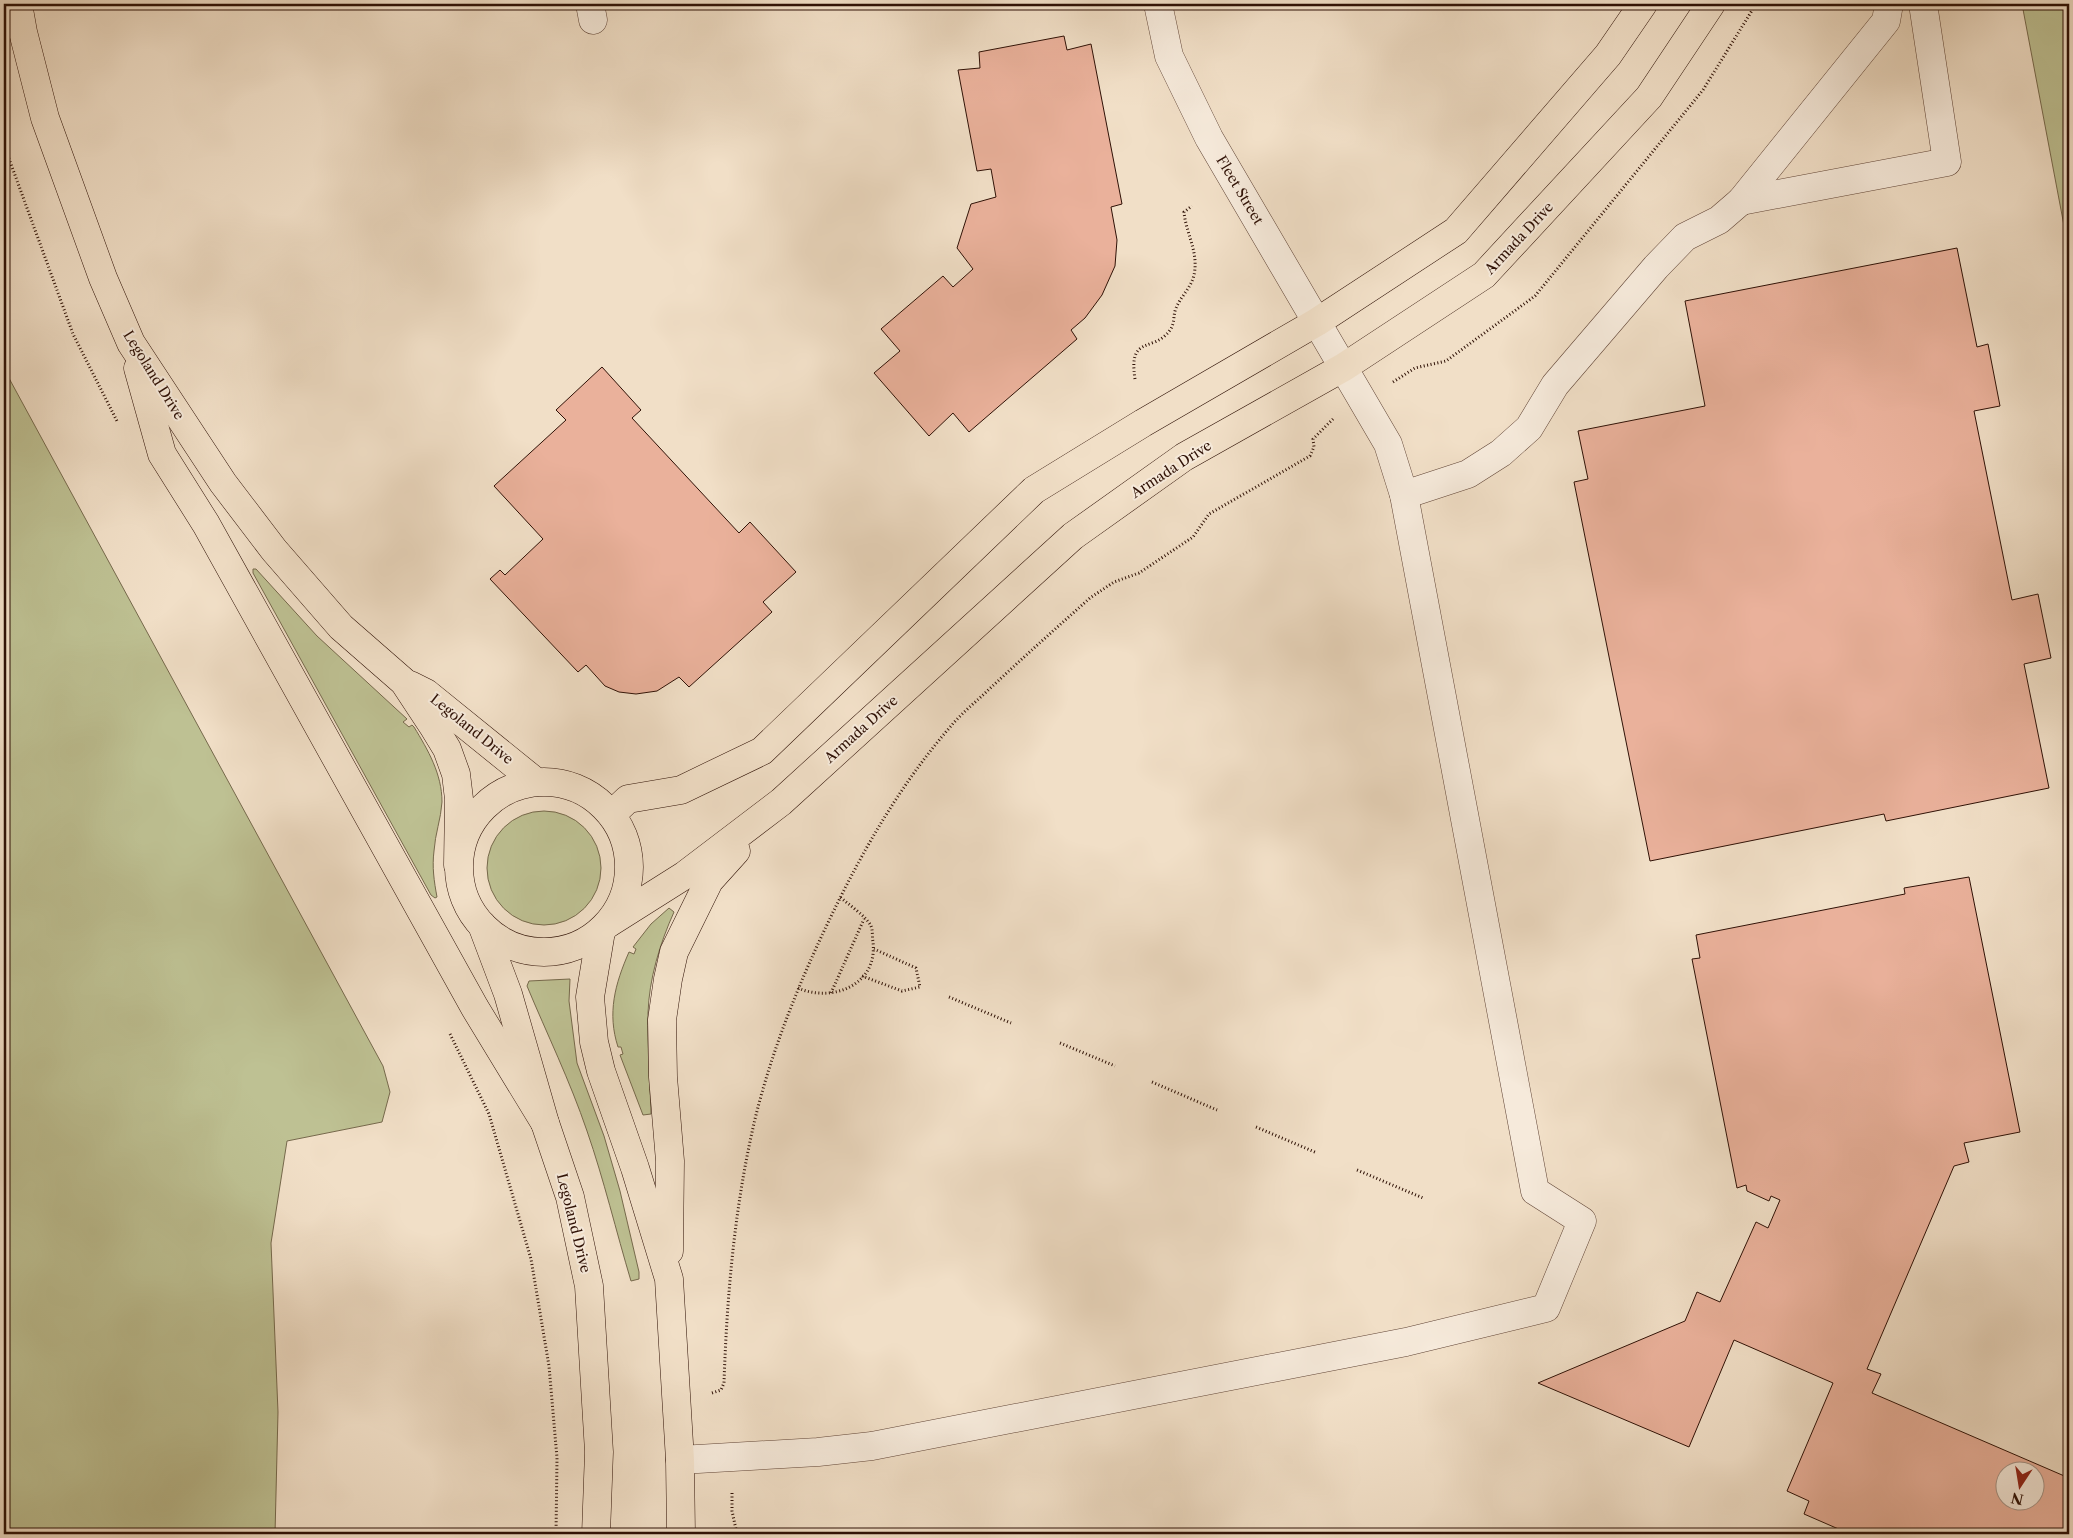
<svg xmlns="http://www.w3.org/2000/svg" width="2073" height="1538" font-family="'Libre Caslon Text',serif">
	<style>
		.green { fill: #bec193; stroke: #76694c }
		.building { fill: #eab19b; stroke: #2f1106; fill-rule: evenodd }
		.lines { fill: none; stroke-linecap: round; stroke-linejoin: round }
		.minor-casing { stroke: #604436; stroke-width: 29 }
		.major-casing { stroke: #2f1106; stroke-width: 29 }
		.path { stroke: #2f1106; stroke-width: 3; stroke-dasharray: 1 2.5; stroke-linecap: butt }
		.minor { stroke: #f6eadb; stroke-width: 28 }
		.major { stroke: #f1dfc7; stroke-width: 28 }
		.labels { text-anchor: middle; stroke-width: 4; stroke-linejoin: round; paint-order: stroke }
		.street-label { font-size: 14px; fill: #2f1106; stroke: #f6eadb }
	</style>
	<rect width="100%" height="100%" fill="#f1dfc7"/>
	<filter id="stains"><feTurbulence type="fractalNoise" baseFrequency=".004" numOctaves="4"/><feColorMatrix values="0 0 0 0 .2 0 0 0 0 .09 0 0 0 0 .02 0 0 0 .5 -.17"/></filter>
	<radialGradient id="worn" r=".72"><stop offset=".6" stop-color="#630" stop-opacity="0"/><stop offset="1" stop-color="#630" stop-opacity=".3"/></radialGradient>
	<g class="green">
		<polygon points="2022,4 2069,4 2069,252"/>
		<polygon points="4,369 383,1066 390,1092 382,1122 287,1141 271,1243 278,1412 275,1534 4,1534"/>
		<path d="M 253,569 L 256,569 L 317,636 L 407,719 L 403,722 L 409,727 L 412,725 L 414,727 C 428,750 442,774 442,802 C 441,819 435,834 434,851 C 432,867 434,881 437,897 L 435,898 L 431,895 L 253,573 Z"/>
		<circle cx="544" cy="868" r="57"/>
		<path d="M 669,908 L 674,912 C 660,943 649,979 648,1013 C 647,1046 650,1080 651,1114 L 643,1115 L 620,1055 L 623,1054 L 621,1047 L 618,1047 C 607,1013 615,984 629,952 L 634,954 L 636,949 L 633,947 L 651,924 Z"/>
		<path d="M 570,979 L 569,1001 L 577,1063 L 604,1136 L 620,1191 L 639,1272 L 639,1279 L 631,1281 C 616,1231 604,1180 587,1131 C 570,1081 547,1034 527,986 L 529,981 Z"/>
	</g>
	<g class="building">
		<polygon points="1064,36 1067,50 1091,44 1122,204 1111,207 1117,240 1115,266 1102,295 1085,318 1071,330 1077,339 969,432 953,413 929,436 874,373 900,351 881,329 943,276 953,287 973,269 957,248 971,204 996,197 991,169 977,171 958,70 980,68 979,52"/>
		<polygon points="1957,248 1977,347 1988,344 2000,406 1974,411 2012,600 2038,594 2051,658 2024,664 2049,788 1886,821 1884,814 1650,861 1574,482 1588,479 1578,431 1705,406 1685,301"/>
		<polygon points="602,367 641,410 632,418 739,533 750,522 796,572 763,602 772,612 689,687 679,677 657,691 636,694 619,692 605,686 586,665 578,672 490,579 500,570 505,575 543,539 494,486 566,420 556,410"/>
		<path d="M 1969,877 L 2020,1132 L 1964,1143 L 1969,1162 L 1954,1166 L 1867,1369 L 1881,1374 L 1872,1393 L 2069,1478 L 2069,1534 L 1850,1534 L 1804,1514 L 1809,1501 L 1787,1491 L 1833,1383 L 1734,1340 L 1689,1447 L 1538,1383 L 1685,1321 L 1697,1292 L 1720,1302 L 1756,1222 L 1768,1228 L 1780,1200 L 1771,1196 L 1769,1201 L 1747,1191 L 1746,1185 L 1737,1188 L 1692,959 L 1700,958 L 1696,935 L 1905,894 L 1904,888 ZM 2006,1470 L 2036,1470 L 2036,1500 L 2006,1500 Z"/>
	</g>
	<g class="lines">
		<g class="minor-casing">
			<g id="minor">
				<polyline points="590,4 593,20"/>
				<polyline points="1741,201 1947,162 1923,4"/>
				<polyline points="1404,495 1468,474 1501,453 1529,428 1555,385 1656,267 1685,237 1719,220 1741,201 1886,21 1889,4"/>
				<polyline points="680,1460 818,1452 872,1446 1406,1342 1546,1308 1582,1221 1535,1191 1404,495 1388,444 1209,138 1169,56 1158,4"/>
			</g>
		</g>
		<g class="major-casing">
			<g id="major">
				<polyline points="18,4 23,32 45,118 103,278 131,343 223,483 274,550 341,627 404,682 433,726 447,749 456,774 459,799 458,865"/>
				<polyline points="138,368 162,454 206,524 475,1008 545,1123"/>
				<polyline points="410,685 426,693 536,782"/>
				<circle cx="544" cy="867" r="85"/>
				<polyline points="612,814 628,799 681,790 762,751 1034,490 1143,423 1317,322 1456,231 1608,55 1643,4"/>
				<polyline points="609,923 685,875 781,802 1073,536 1184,457 1344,367 1484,275 1649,97 1711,4"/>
				<polyline points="482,925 508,994 545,1123 570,1197 589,1286 599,1452 596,1534"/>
				<polyline points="601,931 590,997 594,1042 601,1071 635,1168 669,1279 680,1460 681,1534"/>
				<polyline points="669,1251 670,1161 663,1077 662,1020 668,979 674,952 709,881 736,851"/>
			</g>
		</g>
		<g class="path">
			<polyline points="4,145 73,334 118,423"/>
			<path d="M 1135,379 C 1128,334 1154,353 1170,330 C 1175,323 1173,315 1176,308 C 1181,296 1191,288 1194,275 C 1199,252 1186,234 1184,212 L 1192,206"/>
			<polyline points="1393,382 1415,368 1446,361 1535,296 1703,90 1756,4"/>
			<polyline points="862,976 902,991 920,987 916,968 874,949"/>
			<path d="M 798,988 C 832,1003 878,985 873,942 C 872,937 873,931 871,926 C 867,917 848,904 840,897"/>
			<polyline points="831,993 864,919"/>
			<polyline points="949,997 1011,1023"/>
			<polyline points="450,1034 489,1114 531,1259 549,1366 557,1458 556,1534"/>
			<polyline points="1060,1043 1115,1066"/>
			<polyline points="1152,1082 1217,1110"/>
			<polyline points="1256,1127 1317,1153"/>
			<polyline points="1357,1170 1423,1198"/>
			<path d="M 712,1393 L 721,1390 L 724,1383 C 727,1293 735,1202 756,1115 C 772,1051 797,988 825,929 C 859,857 898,787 951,726 C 960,715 972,705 983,695 C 1018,662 1054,630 1090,598 L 1114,582 L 1139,573 L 1193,537 L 1209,514 L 1310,456 L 1314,447 L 1313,439 L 1333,419"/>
			<polyline points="732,1493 732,1511 737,1534"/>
		</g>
		<use href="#minor" class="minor"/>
		<use href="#major" class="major"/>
	</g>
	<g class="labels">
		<g class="street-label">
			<text transform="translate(1240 190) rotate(59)" y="5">Fleet Street</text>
			<text transform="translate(1519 238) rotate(-47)" y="5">Armada Drive</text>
			<text transform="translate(154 375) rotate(58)" y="5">Legoland Drive</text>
			<text transform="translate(1171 469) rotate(-33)" y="5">Armada Drive</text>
			<text transform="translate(472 729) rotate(39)" y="5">Legoland Drive</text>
			<text transform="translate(861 729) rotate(-42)" y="5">Armada Drive</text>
			<text transform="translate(574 1223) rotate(76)" y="5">Legoland Drive</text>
		</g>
	</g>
	<rect width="2073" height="1538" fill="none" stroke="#f1dfc7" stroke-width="20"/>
	<rect x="5" y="5" width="2063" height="1528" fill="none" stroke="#2f1106" stroke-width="2.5"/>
	<rect x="10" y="10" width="2053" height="1518" fill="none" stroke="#2f1106"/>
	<g transform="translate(2020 1486) rotate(192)"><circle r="24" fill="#f6eadb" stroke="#a69386"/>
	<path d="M0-4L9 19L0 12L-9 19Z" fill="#8f2418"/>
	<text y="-8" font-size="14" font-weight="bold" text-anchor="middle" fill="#2f1106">N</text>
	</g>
	<rect width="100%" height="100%" filter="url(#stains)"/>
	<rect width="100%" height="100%" fill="url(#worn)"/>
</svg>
